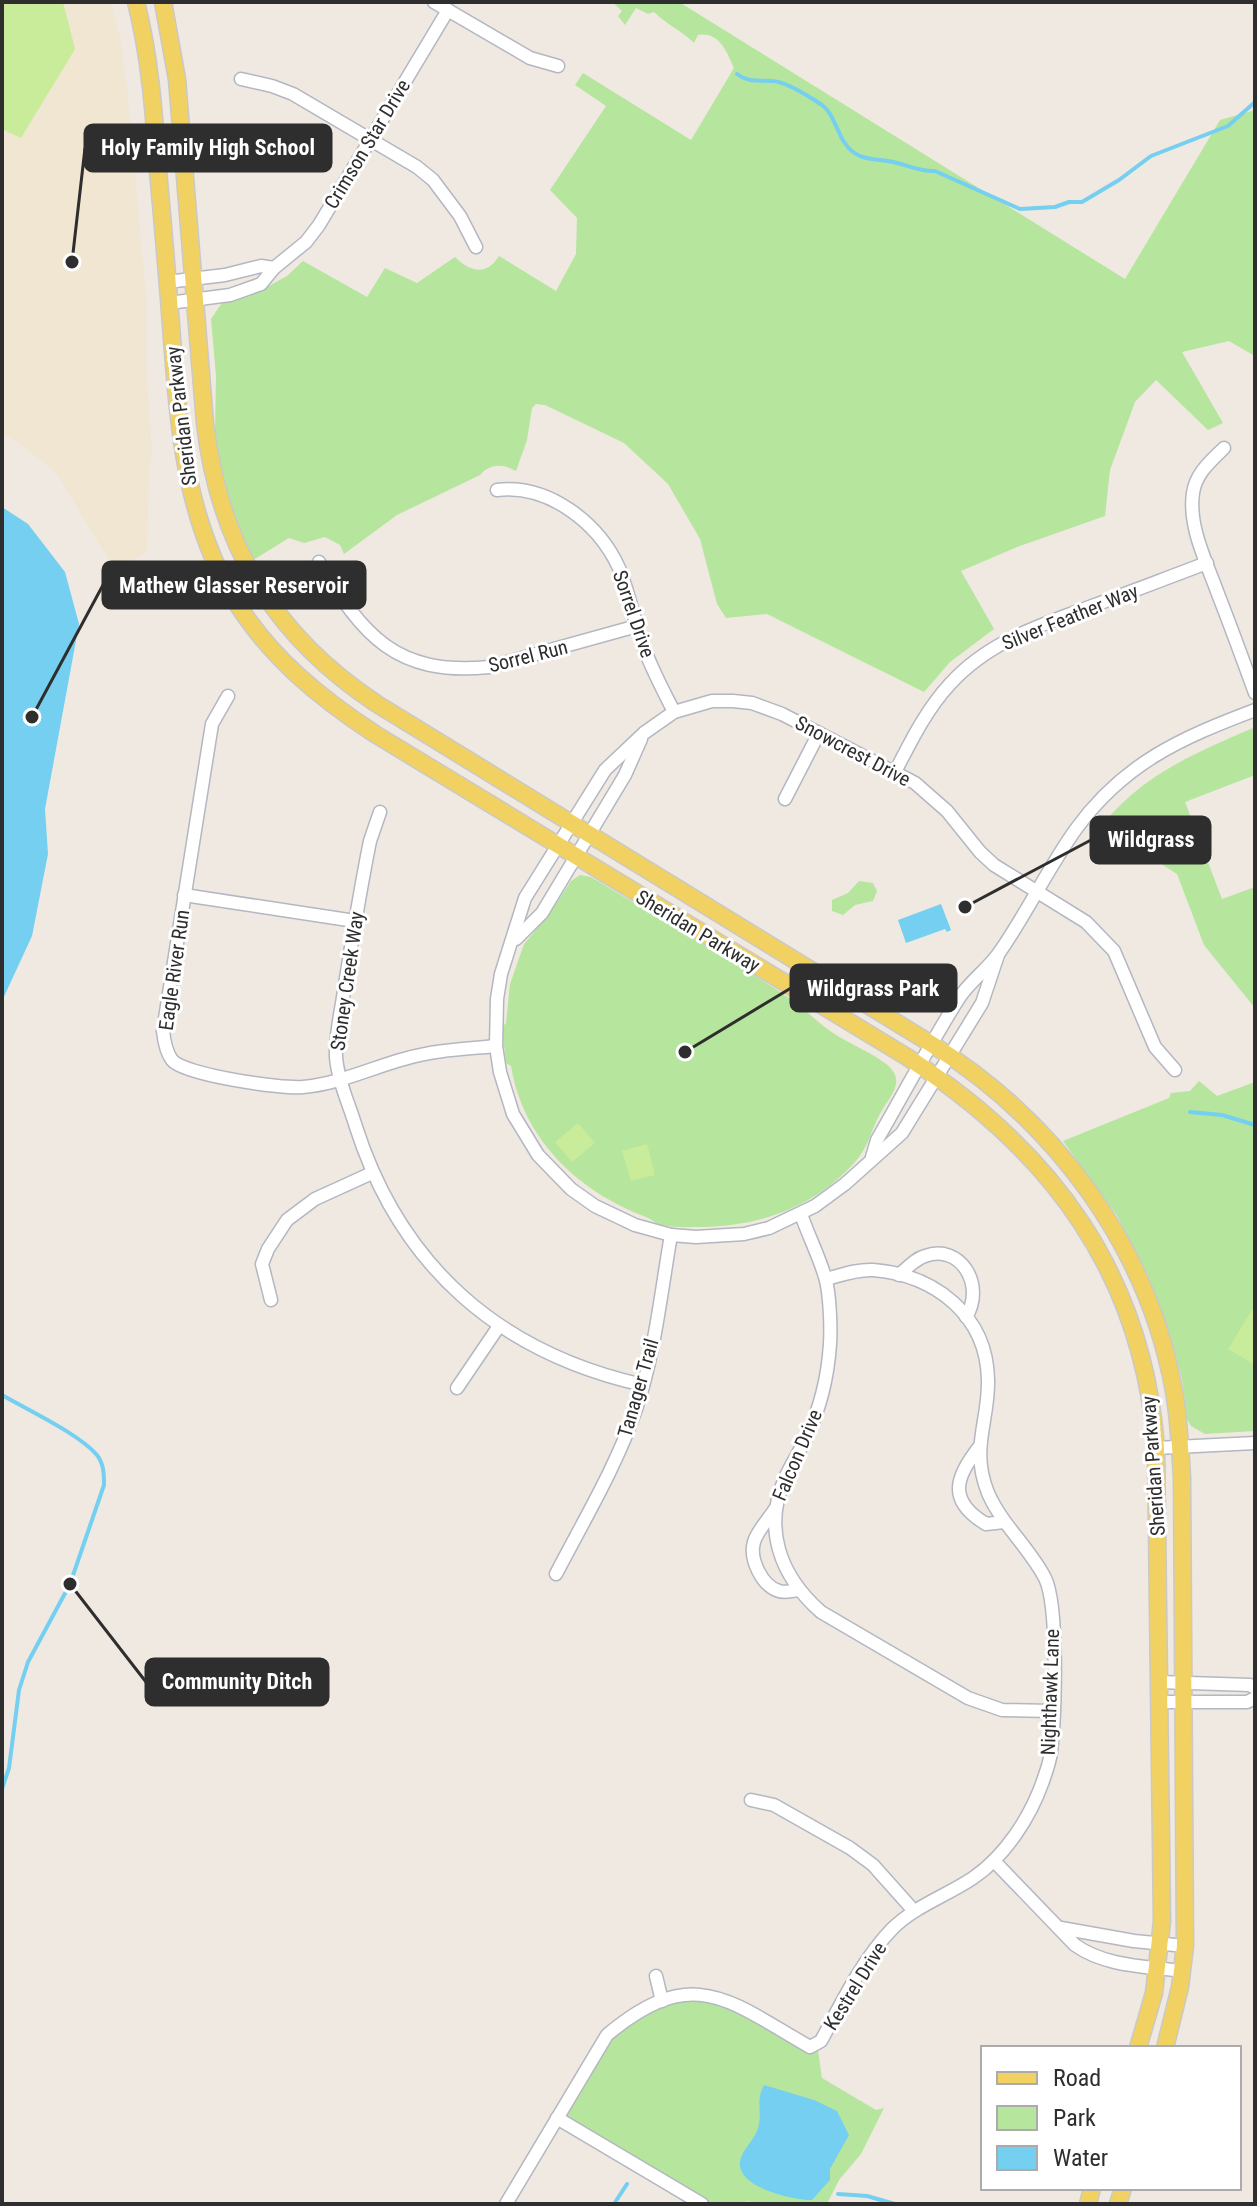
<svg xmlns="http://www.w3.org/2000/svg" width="1257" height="2206" font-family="'Roboto Condensed',sans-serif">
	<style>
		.education { fill: #f0e6d1 }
		.green { fill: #b6e59e }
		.pitch { fill: #c9ec9a }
		.water { fill: #75cff0 }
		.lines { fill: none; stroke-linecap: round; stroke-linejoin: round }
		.stream { stroke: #75cff0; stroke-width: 4 }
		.minor-casing { stroke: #b4b7c1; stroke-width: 15 }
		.major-casing { stroke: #c9c9c9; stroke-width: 19 }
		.minor { stroke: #fff; stroke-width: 12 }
		.major { stroke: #f2d163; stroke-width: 16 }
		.labels { text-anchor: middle; stroke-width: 6; stroke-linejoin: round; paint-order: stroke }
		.street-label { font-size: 20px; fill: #2e2e2e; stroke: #fff }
		.leader { fill: none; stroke: #2e2e2e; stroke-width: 3 }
		.callout-dot { fill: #2e2e2e; stroke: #fff; stroke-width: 3 }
		.callout { fill: #2e2e2e; stroke: #2e2e2e; stroke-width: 3 }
		.callout-label { font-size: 22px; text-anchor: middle; font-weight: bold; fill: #fff }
	</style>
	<rect width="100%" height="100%" fill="#efe9e1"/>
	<polygon class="education" points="2,2 111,2 120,38 128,97 146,297 146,367 152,453 149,467 147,553 114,568 56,472 13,439 2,434"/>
	<g class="green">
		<path d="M 612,2 L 679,2 L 1125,279 L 1220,120 L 1255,110 L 1255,356 L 1229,341 L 1182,352 L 1223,423 L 1208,430 L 1156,380 L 1135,402 L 1110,470 L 1105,516 L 1017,547 L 961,571 L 994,629 L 950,662 L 924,692 L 767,614 L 726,618 L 717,604 L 700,539 L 668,484 L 624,443 L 545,405 L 536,404 L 532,408 L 527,440 L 516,471 C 503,464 490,463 480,475 L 397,515 L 344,554 L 340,545 L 325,537 L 304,543 L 289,538 L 253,560 L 232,509 L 219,462 L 215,432 L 216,376 L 211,319 L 221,304 L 265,288 L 287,276 L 303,261 L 367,297 L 385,268 L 417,283 L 455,257 C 470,272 487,276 499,256 L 556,291 L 576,254 L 577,218 L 550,190 L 606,106 L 575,85 L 583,73 L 691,140 L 734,68 C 727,52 719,31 698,35 L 694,43 C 682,31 666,24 654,12 L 648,14 L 636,8 L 625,25 L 618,16 L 622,11 Z"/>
		<path d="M 1253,728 L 1255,775 L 1185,802 L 1222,899 L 1255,887 L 1255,1008 L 1204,945 L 1177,874 L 1110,831 L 1092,838 C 1137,777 1186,757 1253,728 Z"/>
		<path d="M 580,875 L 591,877 C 657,917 725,955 789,998 C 805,1009 819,1024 836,1035 C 850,1044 884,1058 893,1071 C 903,1086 887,1100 880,1114 C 871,1130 868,1148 855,1162 C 816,1206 761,1226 703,1227 C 689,1227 676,1228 661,1225 C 655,1224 652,1219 646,1217 C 579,1192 523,1140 511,1066 L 506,1063 L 502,1027 L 506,1023 L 510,984 L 524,944 L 550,913 L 571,881 Z"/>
		<polygon points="859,881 873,883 877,891 873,901 855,905 843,915 832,911 832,900 848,893"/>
		<polygon points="1199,1081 1217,1096 1255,1082 1255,1431 1205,1434 1191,1426 1187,1419 1182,1379 1173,1346 1148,1275 1116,1214 1063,1141 1169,1098 1171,1093 1190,1091"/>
		<polygon points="713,1996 810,2047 817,2043 822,2078 876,2110 884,2108 861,2154 839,2180 827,2204 754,2204 748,2201 742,2204 702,2204 557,2118 607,2035 643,2008"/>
	</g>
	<g class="pitch">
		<polygon points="2,2 63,2 75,49 21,138 2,129"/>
		<polygon points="578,1123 595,1143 572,1162 555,1142"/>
		<polygon points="647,1144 655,1175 631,1181 622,1151"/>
		<polygon points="1255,1305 1255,1365 1228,1349"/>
	</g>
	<g class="water">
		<polygon points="2,507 28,524 65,572 79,624 45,809 48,854 32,936 2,1001"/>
		<polygon points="941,904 951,930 947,932 945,929 906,943 898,920"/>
		<path d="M 764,2085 L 814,2100 L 837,2111 L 849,2135 L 830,2169 L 830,2180 L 812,2200 C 794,2200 736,2188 740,2161 C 742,2150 755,2139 758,2128 C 763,2111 755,2102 764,2085 Z"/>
	</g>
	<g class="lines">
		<g class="stream">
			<path d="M 737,74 C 749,83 759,80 772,81 C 786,81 810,97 822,105 C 833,113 837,131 844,142 C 857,162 873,158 893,162 C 908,165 919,172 935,171 L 1020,209 L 1055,207 L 1069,202 L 1082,202 L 1119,180 L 1151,156 L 1228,126 L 1255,102"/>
			<polyline points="1190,1112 1222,1115 1255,1125"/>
			<path d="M 2,1395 C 28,1410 79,1434 97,1455 C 104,1464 104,1475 104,1485 L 70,1584 L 28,1662 L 19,1690 L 9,1768 L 2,1789"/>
			<polyline points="838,2194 867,2196 895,2204"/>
			<polyline points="614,2204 627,2184"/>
		</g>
		<g class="minor-casing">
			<g id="minor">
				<polyline points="434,2 530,58 558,66"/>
				<polyline points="241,79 272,86 293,94 417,167 433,180 460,216 476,247"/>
				<polyline points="167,282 225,275 261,266 274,268"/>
				<polyline points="169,303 230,295 261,284 274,268 306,242 319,225 448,10"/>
				<path d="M 1224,448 C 1210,462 1196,473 1193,493 C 1188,527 1207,563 1218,594 C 1231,627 1243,660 1255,693"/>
				<path d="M 497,490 C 548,484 598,522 619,568 C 629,593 634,620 643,645 C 651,668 663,690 674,712"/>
				<path d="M 319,562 C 363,636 396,676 489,667 L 637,626"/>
				<path d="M 228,696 L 212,724 L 163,1031 C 164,1040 166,1052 172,1060 C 184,1075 282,1089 303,1087 C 338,1084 371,1068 404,1059 C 434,1050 465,1049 496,1046"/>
				<path d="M 895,772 C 911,741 926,710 950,684 C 988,642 1040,625 1092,606 C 1131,592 1169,577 1207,563"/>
				<polyline points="785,799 819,733"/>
				<path d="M 380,812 L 370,841 C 360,891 352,940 344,991 C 341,1012 335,1035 336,1057 C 338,1081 349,1104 356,1127 C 401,1267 500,1353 643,1385"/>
				<polyline points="184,895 355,921"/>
				<polyline points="516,939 542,913 625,775 641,739"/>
				<polyline points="998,955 982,1003 902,1133 845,1184 815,1206 769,1228 744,1234 696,1237 671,1235 635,1225 595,1206 571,1189 538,1155 513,1114 500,1072 496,1046 497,999 501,974 525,898 605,770 644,733 674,712 712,701 733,701 752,703 782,714 915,783 947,811 980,852 994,865 1086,922 1114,951 1155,1047 1175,1070"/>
				<path d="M 872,1157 L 877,1140 C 904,1093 930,1044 959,998 C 970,981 988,969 999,953 C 1027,913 1048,868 1076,829 C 1124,763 1181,738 1255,710"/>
				<path d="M 801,1214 C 808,1235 819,1256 825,1277 C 830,1293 831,1327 830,1344 C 828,1375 820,1409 806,1438 C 800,1451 792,1463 786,1476 C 762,1528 780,1576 821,1612 L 968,1698 L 1002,1710 L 1052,1711"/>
				<path d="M 899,1275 C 907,1268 915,1259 925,1256 C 960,1243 986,1285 966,1317"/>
				<polyline points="271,1300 262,1264 268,1249 287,1220 315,1199 372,1173"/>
				<polyline points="457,1388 499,1326"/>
				<path d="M 980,1446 C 956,1476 946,1500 986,1524 L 1004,1522"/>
				<polyline points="1156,1448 1255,1443"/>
				<path d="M 775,1509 C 768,1520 757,1531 754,1542 C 749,1559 762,1586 779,1591 C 784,1593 793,1591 799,1590"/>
				<path d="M 556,1574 C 584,1520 616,1467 636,1409 C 655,1353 661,1292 671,1235"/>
				<polyline points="1159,1682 1250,1685 1255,1688"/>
				<polyline points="1159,1702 1247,1702 1255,1698"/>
				<polyline points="751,1800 774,1805 850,1848 873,1865 914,1911"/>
				<path d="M 994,1861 L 1075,1945 C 1106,1967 1146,1966 1182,1971"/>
				<polyline points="1061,1928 1134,1941 1185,1946"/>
				<polyline points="656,1976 662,2001"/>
				<polyline points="557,2118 702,2204"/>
				<path d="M 506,2204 L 607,2035 C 693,1963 728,2000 810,2047 L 821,2041 C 841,2004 862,1960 892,1929 C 915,1906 946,1896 973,1878 C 1005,1856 1030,1818 1043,1781 C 1046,1772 1050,1762 1051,1752 C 1055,1718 1059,1606 1045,1578 C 1029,1547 1002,1525 988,1493 C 970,1448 989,1422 988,1380 C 987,1315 935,1275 873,1270 C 858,1269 841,1275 826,1279"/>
			</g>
		</g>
		<g class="major-casing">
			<g id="major">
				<path d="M 136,2 C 150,57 154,113 158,170 C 163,226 168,283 172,339 C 179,431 186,521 236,602 C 271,658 320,698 375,734 L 907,1057 C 1051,1150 1143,1273 1156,1448 L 1162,1921 L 1154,1993 L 1138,2048"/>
				<path d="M 163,2 L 177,79 L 205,423 C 219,545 274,636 377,704 L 933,1045 C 1056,1122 1148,1247 1174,1391 C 1179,1419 1180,1448 1182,1477 L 1185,1946 L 1180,1987 L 1165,2048"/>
				<polyline points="1088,2204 1092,2188"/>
				<polyline points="1118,2204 1123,2188"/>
			</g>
		</g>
		<use href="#minor" class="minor"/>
		<use href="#major" class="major"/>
	</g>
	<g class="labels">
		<g class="street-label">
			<text transform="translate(367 144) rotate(-59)" y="7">Crimson Star Drive</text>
			<text transform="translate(181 416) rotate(-97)" y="7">Sheridan Parkway</text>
			<text transform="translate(634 614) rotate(71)" y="7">Sorrel Drive</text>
			<text transform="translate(1070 617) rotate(-22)" y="7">Silver Feather Way</text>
			<text transform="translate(528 656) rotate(-14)" y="7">Sorrel Run</text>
			<text transform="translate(853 751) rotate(28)" y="7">Snowcrest Drive</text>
			<text transform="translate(698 931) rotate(31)" y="7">Sheridan Parkway</text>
			<text transform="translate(174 970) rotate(-82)" y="7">Eagle River Run</text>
			<text transform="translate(347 981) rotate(-82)" y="7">Stoney Creek Way</text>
			<text transform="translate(638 1388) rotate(-74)" y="7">Tanager Trail</text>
			<text transform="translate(797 1455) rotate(-67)" y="7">Falcon Drive</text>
			<text transform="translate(1153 1466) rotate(-94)" y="7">Sheridan Parkway</text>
			<text transform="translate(1050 1692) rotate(-88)" y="7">Nighthawk Lane</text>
			<text transform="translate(855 1986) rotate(-58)" y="7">Kestrel Drive</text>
		</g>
	</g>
	<path class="leader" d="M72 262L85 148M32 717L103 585M965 907L1091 840M685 1052L791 988M70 1584L146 1682"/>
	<g class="callout-dot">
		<circle cx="72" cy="262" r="8"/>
		<circle cx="32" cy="717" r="8"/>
		<circle cx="965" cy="907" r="8"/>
		<circle cx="685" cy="1052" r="8"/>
		<circle cx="70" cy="1584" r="8"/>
	</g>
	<g class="callout">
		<rect x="85" y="125" width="246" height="46" rx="8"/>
		<rect x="103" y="562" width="262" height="46" rx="8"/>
		<rect x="1091" y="817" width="119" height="46" rx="8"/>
		<rect x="791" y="965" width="165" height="46" rx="8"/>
		<rect x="146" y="1659" width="182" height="46" rx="8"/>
	</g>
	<g class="callout-label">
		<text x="208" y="155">Holy Family High School</text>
		<text x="234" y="593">Mathew Glasser Reservoir</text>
		<text x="1151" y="847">Wildgrass</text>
		<text x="873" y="996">Wildgrass Park</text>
		<text x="237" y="1689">Community Ditch</text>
	</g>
	<rect width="1257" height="2206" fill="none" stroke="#2e2e2e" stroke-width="8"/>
	<rect x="981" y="2046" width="260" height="144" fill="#ffffff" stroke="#ababab" stroke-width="2"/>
	<rect x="997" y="2072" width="40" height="12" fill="#f2d163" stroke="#ababab" stroke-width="2"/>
	<text x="1053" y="2086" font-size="24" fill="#2e2e2e">Road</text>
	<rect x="997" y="2106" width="40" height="24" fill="#b6e59e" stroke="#ababab" stroke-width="2"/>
	<text x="1053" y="2126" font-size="24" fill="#2e2e2e">Park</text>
	<rect x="997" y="2146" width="40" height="24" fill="#75cff0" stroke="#ababab" stroke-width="2"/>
	<text x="1053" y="2166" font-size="24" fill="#2e2e2e">Water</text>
</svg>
